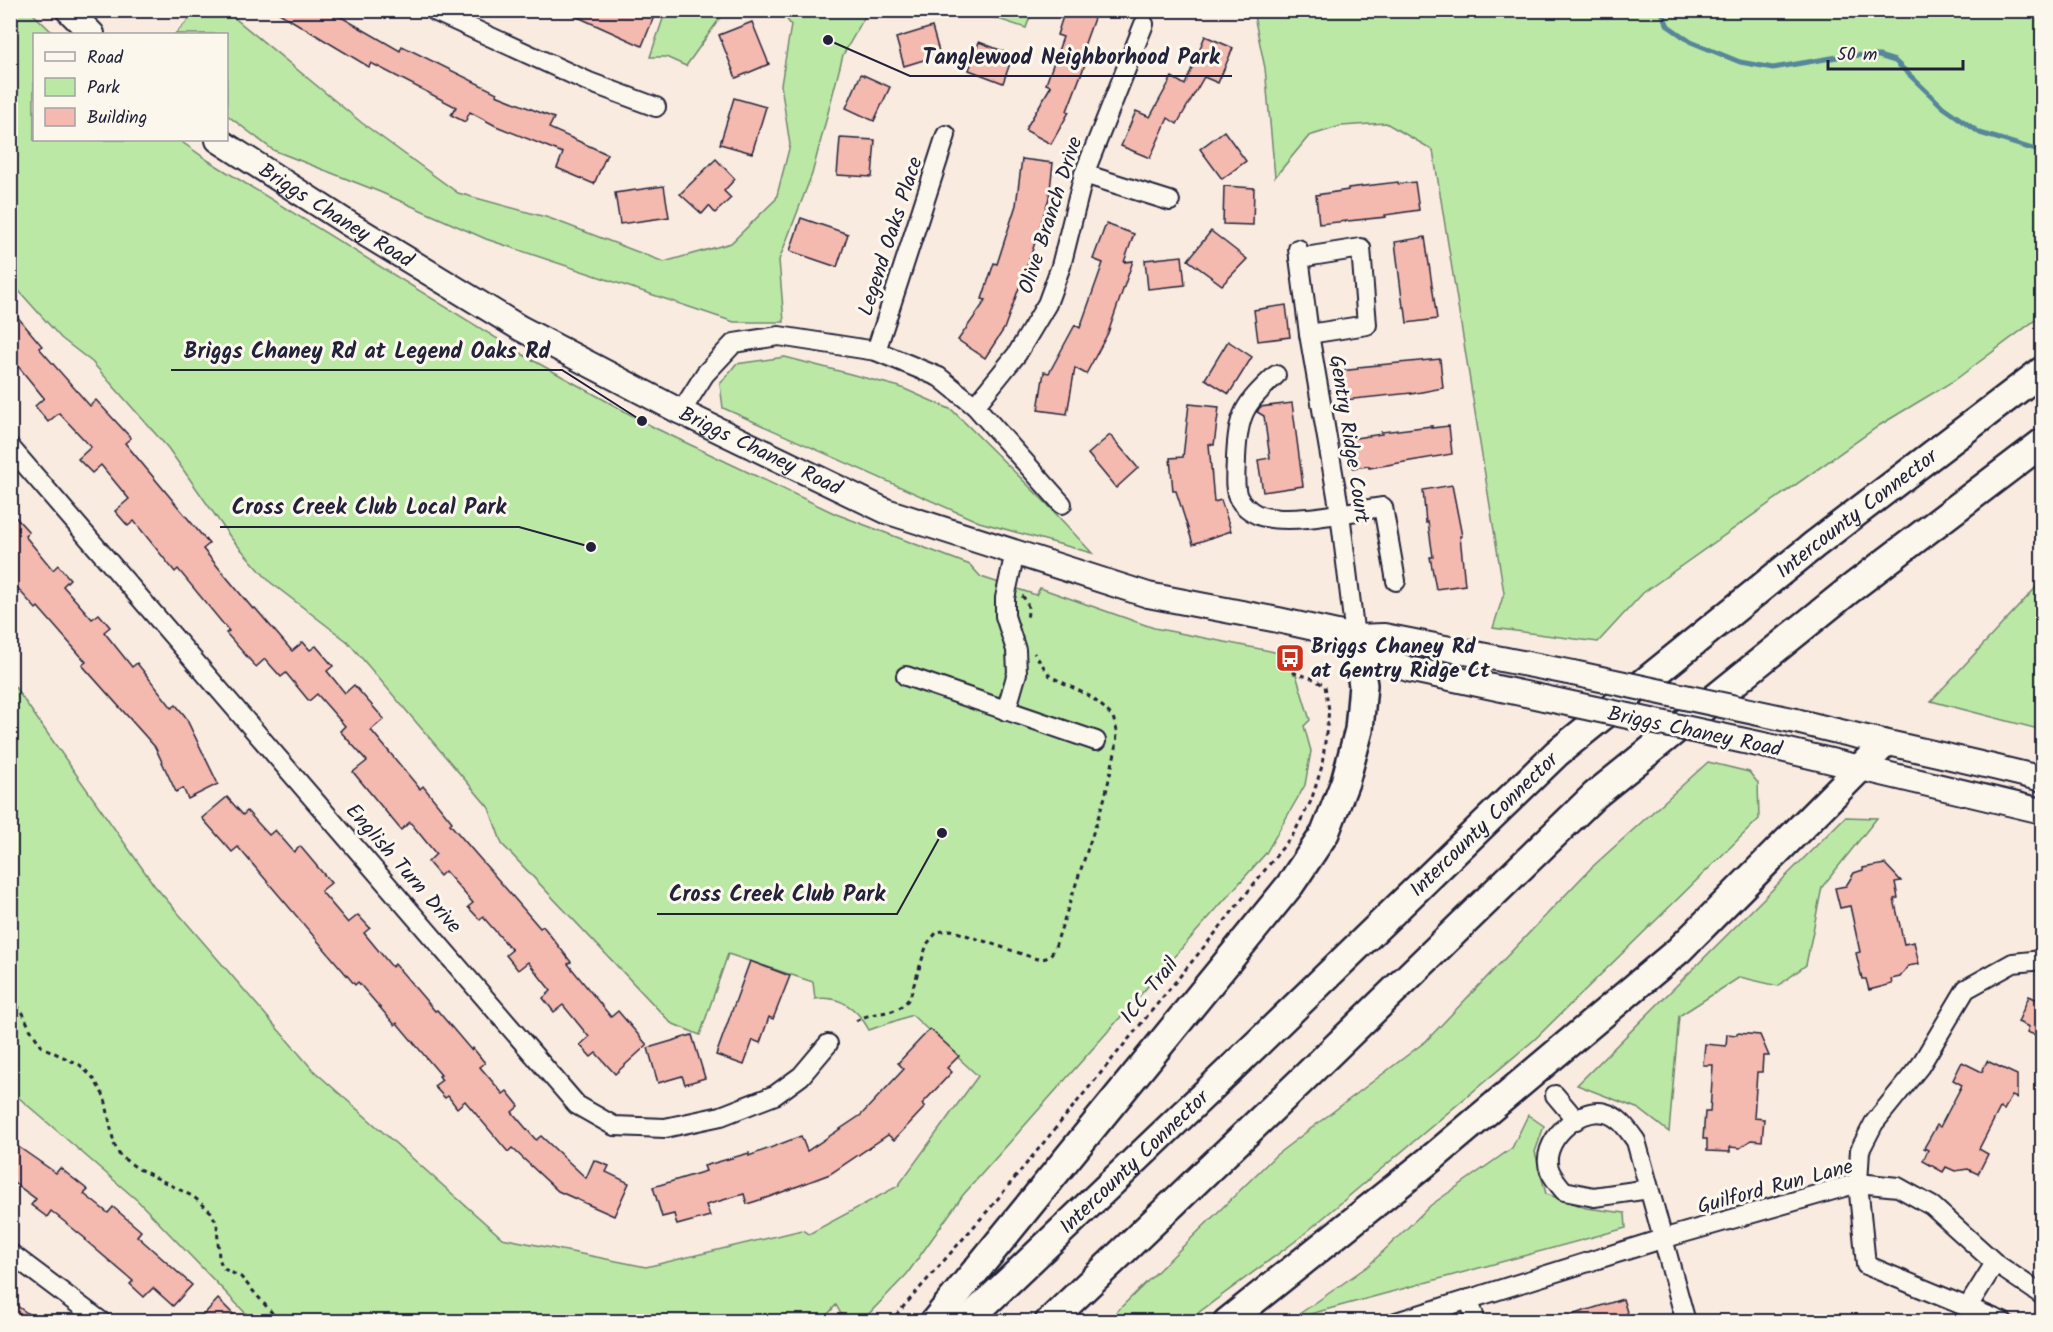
<svg xmlns="http://www.w3.org/2000/svg" width="2053" height="1332" font-family="Kalam,sans-serif">
	<style>
		.green { fill: #bce8a5; stroke: #6f8570; stroke-width: 1.5 }
		.lines { fill: none; stroke-linecap: round; stroke-linejoin: round }
		.stream { stroke: #578699; stroke-width: 5 }
		.building { fill: #f4b9af; stroke: #22223b; stroke-width: 1.5 }
		.minor-casing { stroke: #22223b; stroke-width: 22 }
		.major-casing { stroke: #22223b; stroke-width: 28 }
		.highway-casing { stroke: #22223b; stroke-width: 32 }
		.path { stroke: #22223b; stroke-width: 3; stroke-dasharray: 4.5 4.5; stroke-linecap: butt }
		.minor { stroke: #fbf7ec; stroke-width: 18 }
		.major { stroke: #fbf7ec; stroke-width: 24 }
		.highway { stroke: #fbf7ec; stroke-width: 27 }
		.major-bridge-casing { stroke: #22223b; stroke-width: 28; stroke-linecap: butt }
		.major-bridge { stroke: #fbf7ec; stroke-width: 24 }
		.labels { text-anchor: middle; stroke-width: 6; stroke-linejoin: round; paint-order: stroke }
		.street-label { font-size: 21px; fill: #22223b; stroke: #fbf7ec }
		.poi-label { font-size: 21px; font-weight: bold; fill: #22223b; stroke: #fbf7ec; text-anchor: start }
		.leader { fill: none; stroke: #22223b; stroke-width: 2 }
		.callout-dot { fill: #22223b; stroke: #fbf7ec; stroke-width: 2 }
		.callout-label { font-size: 22px; text-anchor: middle; font-weight: bold; fill: #22223b; stroke: #fbf7ec; stroke-width: 6; stroke-linejoin: round; paint-order: stroke }
	</style>
	<rect width="100%" height="100%" fill="#faebe0"/>
	<filter id="ink" filterUnits="userSpaceOnUse"><feTurbulence type="fractalNoise" baseFrequency=".0167" numOctaves="2"/><feDisplacementMap in="SourceGraphic" scale="12" xChannelSelector="R" yChannelSelector="G"/><feConvolveMatrix kernelMatrix="1 2 1 2 8 2 1 2 1" color-interpolation-filters="sRGB"/></filter>
	<g filter="url(#ink)">
		<g class="green">
			<path d="M 29,10 L 54,34 L 34,34 L 34,140 L 179,140 L 209,161 L 527,357 L 655,428 L 836,514 L 970,565 L 981,577 L 1036,595 L 1040,588 L 1154,628 L 1290,655 L 1310,720 L 1304,726 L 1311,751 L 1305,785 L 1266,853 L 963,1195 L 907,1274 L 862,1321 L 845,1321 L 836,1305 L 821,1322 L 253,1321 L 138,1201 L 11,1091 L 10,680 L 154,885 L 313,1070 L 502,1238 L 646,1267 L 802,1230 L 809,1234 L 898,1186 L 978,1076 L 912,1015 L 869,1030 C 857,1008 840,995 815,999 L 813,982 L 728,954 L 700,1035 L 671,1023 L 502,844 L 489,808 L 348,642 L 270,582 L 231,538 L 168,448 L 92,362 L 61,338 L 11,282 L 11,11 Z"/>
			<polygon points="198,10 226,11 362,123 458,193 549,218 664,262 731,243 776,199 790,145 781,85 791,25 781,11 868,11 843,55 812,174 779,260 784,322 734,322 486,239 380,192 273,150 227,115 226,34 175,34"/>
			<polygon points="666,10 725,10 725,11 686,66 666,57 650,57"/>
			<polygon points="974,11 1032,10 1032,11 1026,28"/>
			<polygon points="1253,11 2042,11 2042,315 1955,380 1880,425 1643,593 1598,642 1493,628 1504,593 1433,150 1386,123 1341,126 1309,136 1275,177 1265,68"/>
			<polygon points="785,357 900,387 952,410 1046,503 1092,553 979,522 723,408 720,384 736,364"/>
			<polygon points="2042,581 2042,730 1931,701"/>
			<polygon points="1708,762 1749,772 1758,783 1759,819 1534,1040 1297,1240 1187,1321 1107,1321 1276,1155 1426,1041 1591,868"/>
			<polygon points="1845,817 1877,818 1822,887 1806,965 1778,986 1740,977 1679,1016 1669,1132 1639,1109 1577,1085"/>
			<polygon points="1528,1115 1544,1126 1535,1152 1546,1194 1586,1208 1625,1213 1626,1228 1292,1319 1368,1266 1431,1205 1512,1148"/>
		</g>
		<g class="lines">
			<polyline class="stream" points="1661,10 1668,26 1691,42 1740,62 1773,68 1849,55 1879,56 1895,61 1943,107 1980,133 2042,152"/>
		</g>
		<g class="building">
			<polygon points="274,10 329,10 400,51 402,46 497,93 496,95 554,118 549,128 607,154 594,184 557,168 563,153 496,126 470,112 465,122 451,115 456,107 371,63 369,67"/>
			<polygon points="562,10 646,10 655,14 642,46"/>
			<polygon points="1065,10 1097,10 1080,57 1087,59 1067,111 1069,112 1051,144 1025,130 1051,86 1046,84 1063,37 1057,35"/>
			<polygon points="752,22 769,64 736,78 719,35"/>
			<polygon points="932,27 940,55 904,66 896,38"/>
			<polygon points="1205,36 1233,48 1218,83 1204,77 1177,124 1168,118 1150,158 1121,146 1136,111 1150,117 1172,77 1185,85"/>
			<polygon points="979,42 1013,55 1003,83 969,70"/>
			<polygon points="861,74 890,87 874,121 846,108"/>
			<polygon points="734,98 766,107 752,153 720,144"/>
			<polygon points="1224,131 1246,161 1222,179 1200,149"/>
			<polygon points="840,138 875,140 872,177 837,175"/>
			<polygon points="716,159 735,179 724,191 731,198 715,213 709,206 702,214 680,194"/>
			<polygon points="1022,159 1053,163 1049,198 1031,255 1004,329 985,358 958,340 986,300 982,299 994,263 997,264 1016,205"/>
			<polygon points="1398,182 1398,184 1415,182 1419,210 1385,215 1386,217 1319,224 1316,195 1348,190 1348,188"/>
			<polygon points="664,186 669,217 620,224 615,193"/>
			<polygon points="1224,186 1254,188 1253,225 1223,224"/>
			<polygon points="801,218 848,234 837,267 790,251"/>
			<polygon points="1106,224 1134,234 1124,262 1133,261 1108,333 1086,374 1075,368 1067,414 1038,410 1044,372 1049,373 1075,325 1080,328 1103,263 1093,259"/>
			<polygon points="1211,231 1247,259 1222,285 1188,260"/>
			<polygon points="1425,237 1437,319 1407,323 1405,307 1403,307 1395,242"/>
			<polygon points="1182,256 1185,285 1148,289 1145,260"/>
			<polygon points="1286,305 1290,337 1258,341 1254,310"/>
			<polygon points="10,308 42,346 39,348 90,406 96,400 131,438 125,443 209,544 203,549 253,609 255,608 292,651 303,642 310,650 316,646 333,666 327,671 345,693 354,685 384,719 371,730 420,789 423,786 452,822 450,824 540,928 543,926 571,962 568,964 611,1017 618,1011 647,1045 615,1074 596,1053 591,1057 580,1045 589,1037 563,1005 554,1012 543,998 551,991 528,962 518,970 506,955 512,950 483,917 480,920 468,907 473,903 445,871 440,876 428,862 436,854 410,822 401,830 353,772 367,761 340,731 345,726 317,694 309,701 286,673 281,677 265,659 256,667 226,633 229,631 178,569 175,572 134,521 128,526 115,511 129,499 101,465 92,473 78,459 91,447 59,413 48,422 35,406 44,398 18,366 10,372"/>
			<polygon points="1228,341 1252,357 1229,394 1205,379"/>
			<polygon points="1440,359 1443,388 1411,394 1411,393 1344,400 1340,371 1358,369 1358,367"/>
			<polygon points="1292,403 1303,486 1263,492 1258,460 1270,458 1264,416 1257,412 1260,407"/>
			<polygon points="1189,404 1219,407 1214,445 1209,444 1214,502 1221,500 1231,531 1193,544 1176,491 1173,491 1170,458 1183,457"/>
			<polygon points="1432,426 1431,428 1449,426 1452,454 1369,468 1369,466 1353,468 1349,439 1382,434 1381,432"/>
			<polygon points="1110,435 1138,468 1116,488 1088,454"/>
			<polygon points="1452,485 1462,536 1460,536 1465,585 1436,589 1430,557 1433,557 1428,522 1426,523 1423,490"/>
			<polygon points="10,511 29,532 25,536 53,570 58,565 70,579 63,586 92,619 99,614 110,627 104,632 132,667 137,663 172,708 176,705 185,716 218,784 188,799 183,788 176,792 155,747 82,665 86,662 38,607 36,609 10,580"/>
			<polygon points="227,797 243,815 247,811 269,835 275,830 294,852 300,846 331,883 321,891 348,923 358,915 370,928 364,933 392,967 395,964 435,1011 437,1010 471,1050 473,1048 485,1063 480,1067 503,1094 507,1091 519,1106 512,1112 536,1140 541,1136 586,1178 594,1160 609,1166 606,1172 629,1183 614,1216 558,1191 512,1148 508,1152 465,1101 457,1108 448,1096 445,1098 434,1086 442,1080 439,1076 441,1075 397,1023 395,1025 358,982 355,985 238,847 232,852 202,818"/>
			<polygon points="1885,864 1901,881 1895,882 1898,898 1894,899 1904,944 1914,942 1919,964 1908,966 1900,977 1891,979 1892,984 1869,990 1866,979 1862,979 1856,953 1860,952 1850,906 1840,908 1835,888 1846,886 1854,873 1863,870 1863,868"/>
			<polygon points="750,961 790,976 773,1019 769,1017 760,1043 753,1040 744,1065 716,1055"/>
			<polygon points="2029,996 2040,1001 2043,996 2043,1038 2027,1032 2029,1027 2018,1022"/>
			<polygon points="930,1029 959,1056 947,1068 952,1072 922,1104 925,1107 894,1140 888,1135 830,1174 769,1197 747,1204 744,1194 706,1205 710,1216 677,1225 674,1214 662,1217 653,1187 706,1171 704,1166 749,1153 749,1156 801,1136 807,1151 861,1115 904,1069 898,1063"/>
			<polygon points="1737,1033 1760,1035 1769,1056 1763,1056 1762,1072 1757,1072 1754,1118 1764,1119 1762,1141 1751,1140 1740,1148 1730,1147 1730,1152 1707,1151 1707,1139 1703,1139 1705,1112 1710,1112 1713,1065 1703,1065 1705,1044 1726,1046 1727,1034 1737,1035"/>
			<polygon points="692,1035 705,1078 685,1084 682,1076 658,1083 648,1048"/>
			<polygon points="1987,1061 2017,1075 2017,1098 2012,1096 2004,1110 2000,1108 1979,1149 1988,1154 1978,1174 1968,1169 1955,1171 1946,1167 1943,1172 1923,1161 1928,1150 1924,1148 1937,1125 1940,1127 1962,1085 1953,1080 1962,1062 1982,1072"/>
			<polygon points="10,1141 56,1173 60,1168 88,1190 84,1194 108,1213 113,1207 141,1231 137,1236 192,1285 173,1306 153,1288 144,1297 130,1284 133,1281 85,1240 86,1239 51,1211 47,1217 31,1205 36,1199 10,1180"/>
			<polygon points="218,1299 241,1322 197,1322"/>
			<polygon points="1623,1299 1630,1322 1558,1322 1558,1319"/>
			<polygon points="10,1301 40,1322 10,1322"/>
		</g>
		<g class="lines">
			<g class="minor-casing">
				<g id="minor">
					<polyline points="432,10 589,82 656,107"/>
					<polyline points="1084,174 1170,201"/>
					<polyline points="1298,249 1309,334 1340,513 1355,637"/>
					<polyline points="1299,258 1361,248 1367,325 1309,334"/>
					<polyline points="876,351 946,135"/>
					<path d="M 1276,375 C 1244,405 1238,413 1236,458 C 1236,470 1233,489 1239,499 C 1244,507 1256,516 1265,517 C 1297,524 1350,511 1383,507 L 1396,581"/>
					<polyline points="975,406 1017,354 1047,304 1061,266 1084,174 1144,24"/>
					<polyline points="681,412 705,374 734,343 779,336 876,351 939,377 975,406 1062,504"/>
					<polyline points="10,447 577,1105 614,1126 665,1128 721,1116 775,1095 801,1076 828,1044"/>
					<polyline points="906,676 1096,741"/>
					<polyline points="1006,711 1017,673 1016,650 1005,616 1005,598 1015,552"/>
					<polyline points="1555,1095 1576,1120"/>
					<path d="M 1649,1189 L 1594,1197 L 1564,1191 C 1559,1185 1553,1178 1550,1171 C 1538,1144 1578,1106 1605,1113 C 1619,1116 1628,1130 1636,1141 L 1686,1322"/>
					<polyline points="10,1253 102,1322"/>
					<polyline points="1469,1299 1476,1322"/>
					<polyline points="1967,1308 1995,1263"/>
					<polyline points="1396,1322 1662,1239 1858,1183 1898,1187 1932,1206 1995,1263 2042,1295"/>
					<polyline points="2003,1322 1866,1265 1858,1183 1860,1150 1874,1123 1920,1066 1966,989 2013,963 2042,960"/>
				</g>
			</g>
			<g class="major-casing">
				<g id="major">
					<polyline points="68,10 92,34"/>
					<path id="s1" d="M 218,140 L 346,222 L 520,328 L 681,412 L 886,511 L 1148,595 L 1278,620 L 1355,637 L 1384,636 L 1573,673"/>
					<polyline points="1355,637 1376,657 1408,669 1544,698"/>
					<path d="M 1796,721 C 1878,742 1961,758 2042,779"/>
					<polyline points="1768,746 2042,811"/>
				</g>
			</g>
			<g class="highway-casing">
				<g id="highway">
					<polyline points="934,1322 1290,885 1325,833 1345,782 1359,730 1363,685 1355,637"/>
					<path id="s2" d="M 966,1322 L 1260,1041 L 1557,753 L 1814,545 L 2042,371"/>
					<polyline points="1049,1322 1300,1082 1595,795 1849,590 2042,443"/>
					<polyline points="1227,1322 1432,1158 1679,950 1884,744"/>
				</g>
			</g>
			<g class="path">
				<path d="M 1022,596 C 1030,603 1028,611 1027,621"/>
				<polyline points="10,999 22,1011 30,1029 42,1047 80,1065 94,1079 105,1098 114,1144 120,1156 137,1168 194,1197 211,1212 217,1224 219,1259 224,1269 241,1277 280,1322"/>
				<path d="M 856,1021 C 877,1008 896,1019 910,997 L 927,944 L 937,932 L 951,930 L 1037,959 C 1048,959 1050,957 1055,947 L 1105,797 L 1116,748 L 1117,731 L 1113,717 L 1103,707 L 1091,697 L 1050,676 L 1034,653"/>
				<polyline points="890,1322 991,1207 1217,931 1294,833 1311,801 1322,766 1329,710 1325,686 1312,678 1294,673 1300,655"/>
			</g>
			<use href="#minor" class="minor"/>
			<use href="#major" class="major"/>
			<use href="#highway" class="highway"/>
			<g class="major-bridge-casing">
				<g id="major-bridge">
					<polyline points="1573,673 1796,721"/>
					<polyline points="1544,698 1768,746"/>
				</g>
			</g>
			<use href="#major-bridge" class="major-bridge"/>
		</g>
	</g>
	<defs>
		<g id="bus-square" transform="scale(1.5)"><rect x="-9" y="-9" width="18" height="18" rx="4" fill="#c8321e" stroke="#fbf7ec"/><path d="M-5-6H5V4H4V6H2V4H-2V6H-4V4H-5ZM-3.5-4V0h7V-4ZM-3.5 1.2v1.5H-2V1.2ZM2 1.2v1.5H3.5V1.2Z" fill="#fff"/></g>
	</defs>
	<g fill-rule="evenodd">
		<use href="#bus-square" x="1290" y="658"/>
	</g>
	<g class="labels">
		<g class="street-label">
			<text dy="7" stroke="none"><textPath href="#s1" startOffset="140">Briggs Chaney Road</textPath></text>
			<text transform="translate(1050 215) rotate(-72)" y="7">Olive Branch Drive</text>
			<text transform="translate(890 236) rotate(-72)" y="7">Legend Oaks Place</text>
			<text transform="translate(1350 439) rotate(81)" y="7">Gentry Ridge Court</text>
			<text dy="7" stroke="none"><textPath href="#s1" startOffset="626">Briggs Chaney Road</textPath></text>
			<text dy="7" stroke="none"><textPath href="#s2" startOffset="1204">Intercounty Connector</textPath></text>
			<text transform="translate(1695 731) rotate(12)" y="7">Briggs Chaney Road</text>
			<text dy="7" stroke="none"><textPath href="#s2" startOffset="718">Intercounty Connector</textPath></text>
			<text transform="translate(404 868) rotate(49)" y="7">English Turn Drive</text>
			<text transform="translate(1149 990) rotate(-51)" y="7">ICC Trail</text>
			<text dy="7" stroke="none"><textPath href="#s2" startOffset="232">Intercounty Connector</textPath></text>
			<text transform="translate(1775 1186) rotate(-15)" y="7">Guilford Run Lane</text>
		</g>
		<g class="poi-label">
			<text x="1311" y="653">Briggs Chaney Rd<tspan x="1311" dy="24">at Gentry Ridge Ct</tspan></text>
		</g>
	</g>
	<path class="leader" d="M828 40L910 76H1232M642 421L562 370H171M591 547L519 527H220M942 833L897 914H657"/>
	<g class="callout-dot">
		<circle cx="828" cy="40" r="6"/>
		<circle cx="642" cy="421" r="6"/>
		<circle cx="591" cy="547" r="6"/>
		<circle cx="942" cy="833" r="6"/>
	</g>
	<g class="callout-label">
		<text x="1071" y="64">Tanglewood Neighborhood Park</text>
		<text x="367" y="358">Briggs Chaney Rd at Legend Oaks Rd</text>
		<text x="369" y="514">Cross Creek Club Local Park</text>
		<text x="777" y="901">Cross Creek Club Park</text>
	</g>
	<rect width="2053" height="1332" fill="none" stroke="#fbf7ec" stroke-width="36"/>
	<rect x="18" y="18" width="2017" height="1296" fill="none" stroke="#22223b" stroke-width="2" filter="url(#ink)"/>
	<rect x="33" y="33" width="195" height="108" fill="#fbf7ec" stroke="#a4a2a5" stroke-width="1.5"/>
	<rect x="45" y="52" width="30" height="9" fill="#fbf7ec" stroke="#a4a2a5" stroke-width="1.5"/>
	<text x="87" y="63" font-size="18" fill="#22223b">Road</text>
	<rect x="45" y="78" width="30" height="18" fill="#bce8a5" stroke="#a4a2a5" stroke-width="1.5"/>
	<text x="87" y="93" font-size="18" fill="#22223b">Park</text>
	<rect x="45" y="108" width="30" height="18" fill="#f4b9af" stroke="#a4a2a5" stroke-width="1.5"/>
	<text x="87" y="123" font-size="18" fill="#22223b">Building</text>
	<path d="M1828 60v9h135v-9" fill="none" stroke="#22223b" stroke-width="3"/>
	<text x="1837" y="60" font-size="18" fill="#22223b" stroke="#fbf7ec" stroke-width="4.5" paint-order="stroke">50 m</text>
</svg>
